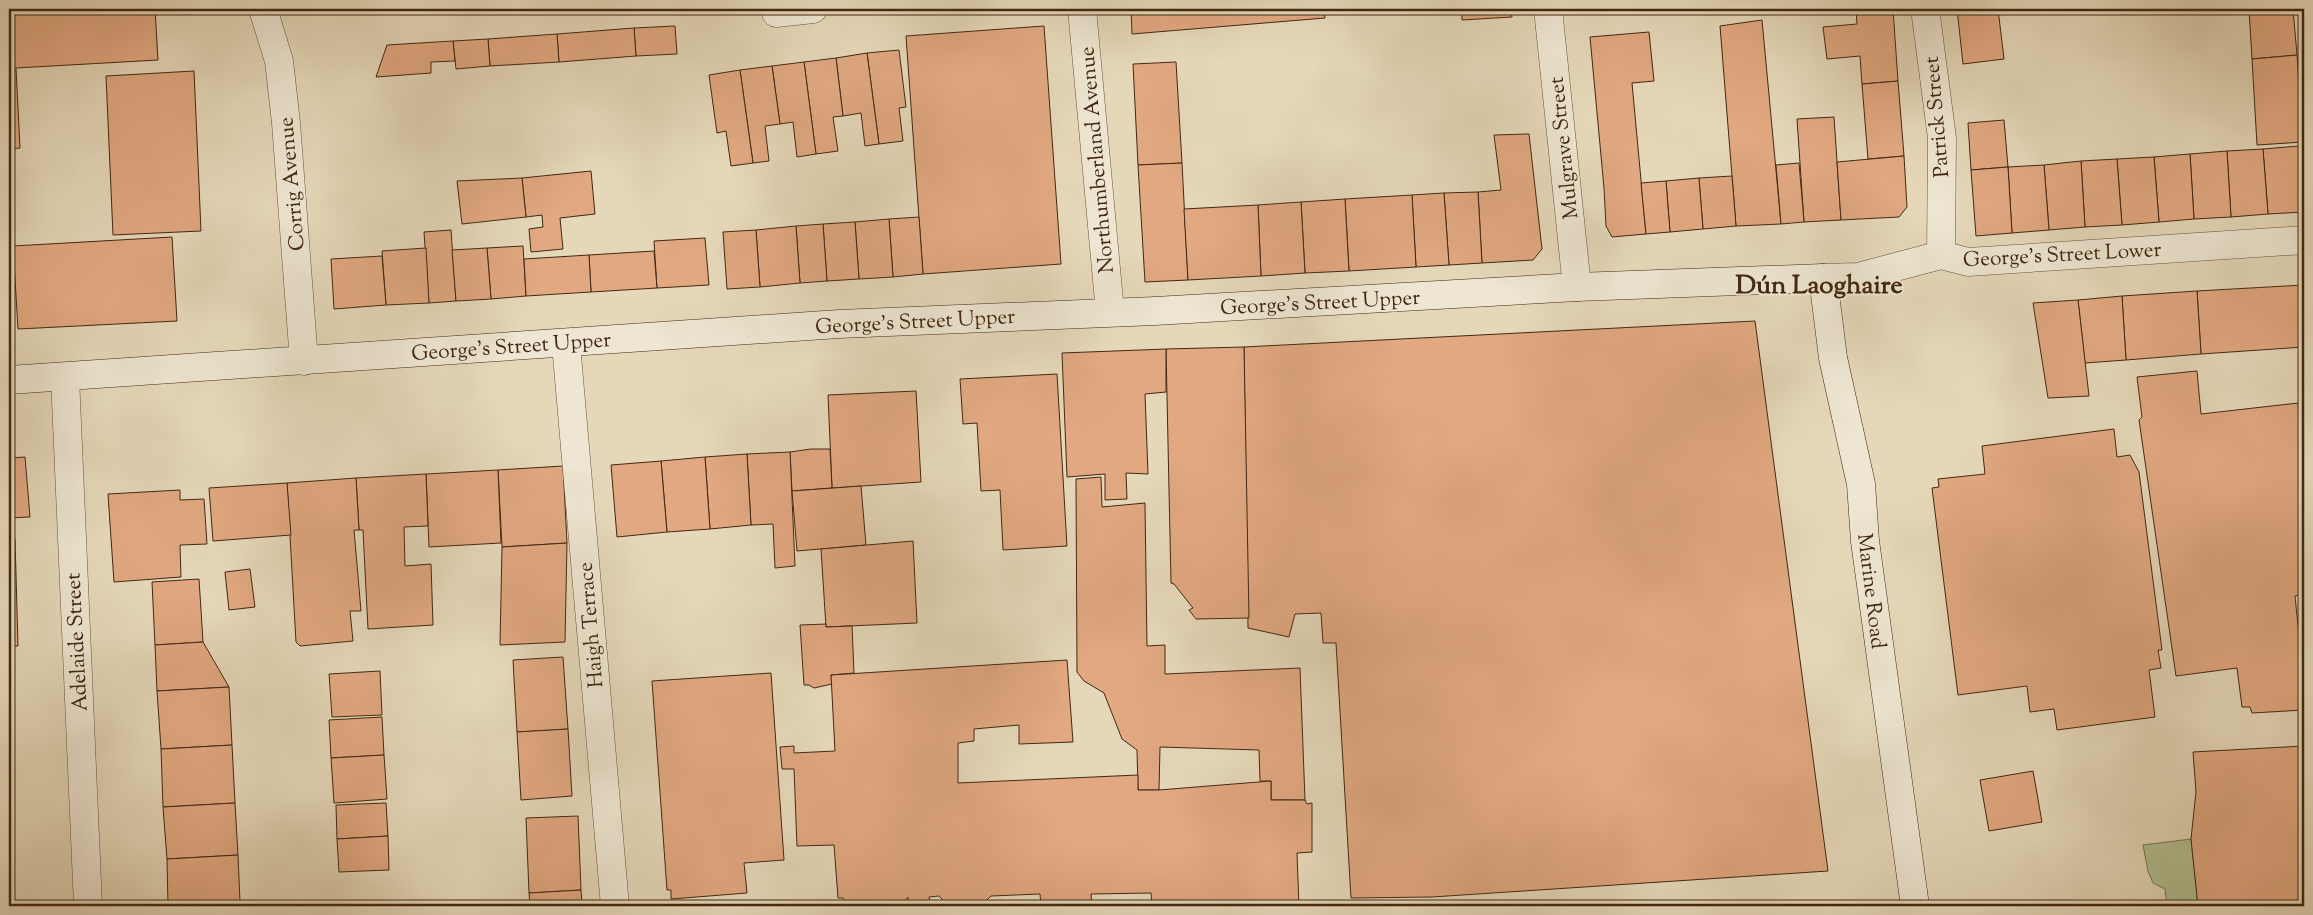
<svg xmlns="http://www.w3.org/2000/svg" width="2313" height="915" font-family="'Sorts Mill Goudy',serif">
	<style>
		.green { fill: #b2bf91; stroke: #7a7452 }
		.building { fill: #e1a881; stroke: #422812 }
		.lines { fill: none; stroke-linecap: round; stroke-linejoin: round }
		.minor-casing { stroke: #6b543c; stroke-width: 29 }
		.tertiary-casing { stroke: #6b543c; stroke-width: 29 }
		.secondary-casing { stroke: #422812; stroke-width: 29 }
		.minor { stroke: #eee6d2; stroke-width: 28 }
		.tertiary { stroke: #eee6d2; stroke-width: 28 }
		.secondary { stroke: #eee6d2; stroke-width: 28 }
		.labels { text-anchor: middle; stroke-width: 4; stroke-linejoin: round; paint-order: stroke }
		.street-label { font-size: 21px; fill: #422812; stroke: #eee6d2 }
		.district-label { font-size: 26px; font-weight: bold; fill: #422812; stroke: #eee6d2 }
	</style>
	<rect width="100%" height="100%" fill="#e5d8b9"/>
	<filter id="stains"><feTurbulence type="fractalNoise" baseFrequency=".004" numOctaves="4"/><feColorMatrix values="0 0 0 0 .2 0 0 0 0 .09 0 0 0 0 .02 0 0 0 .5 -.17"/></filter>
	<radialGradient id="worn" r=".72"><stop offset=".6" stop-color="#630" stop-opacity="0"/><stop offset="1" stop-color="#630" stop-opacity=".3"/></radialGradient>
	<polygon class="green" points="2191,839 2198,906 2167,906 2165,889 2153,883 2148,871 2143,845"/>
	<g class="building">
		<polygon points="9,9 155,9 158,60 16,68 20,148 9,149"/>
		<polygon points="1131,9 1324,9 1325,18 1132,34"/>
		<polygon points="1381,9 1449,9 1381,12"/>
		<polygon points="1462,9 1511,9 1512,17 1462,20"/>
		<polygon points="1856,9 1893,9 1898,81 1862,84 1860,56 1827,59 1823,27 1857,24"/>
		<polygon points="1957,9 1998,9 2004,59 1963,64"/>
		<polygon points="2249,9 2293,9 2297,55 2252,59"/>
		<polygon points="1762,20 1781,224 1736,226 1720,26"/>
		<polygon points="675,26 677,54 636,56 634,28"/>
		<polygon points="1044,26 1061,264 923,274 906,36"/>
		<polygon points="634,28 636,56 559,62 557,34"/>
		<polygon points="1649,32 1654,81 1632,83 1646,234 1612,237 1606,226 1604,188 1590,37"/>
		<polygon points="557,34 559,62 490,66 488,39"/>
		<polygon points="488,39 490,66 456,69 453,41"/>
		<polygon points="453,41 455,61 431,62 431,73 376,77 387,45"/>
		<polygon points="899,50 906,107 899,108 903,141 879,144 867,53"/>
		<polygon points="867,53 879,144 865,146 861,113 843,116 836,58"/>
		<polygon points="2297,55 2303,142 2257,145 2252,59"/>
		<polygon points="836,58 843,116 833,117 838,151 816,154 804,62"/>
		<polygon points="804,62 816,154 797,157 793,122 780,124 772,66"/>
		<polygon points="1176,62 1182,163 1138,165 1133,64"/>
		<polygon points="772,66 780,124 765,126 769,161 753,163 740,70"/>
		<polygon points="740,70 753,163 731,166 726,131 717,133 709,75"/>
		<polygon points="194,71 201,231 113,235 106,76"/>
		<polygon points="1898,81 1904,156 1868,159 1862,84"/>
		<polygon points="1834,117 1841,220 1804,222 1797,119"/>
		<polygon points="2004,120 2008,167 1971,170 1968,123"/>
		<polygon points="1529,134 1542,249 1533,260 1482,263 1478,192 1501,190 1494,135"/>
		<polygon points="2299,146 2304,212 2268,214 2263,149"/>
		<polygon points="2263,149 2268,214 2231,217 2227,151"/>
		<polygon points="2227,151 2231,217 2194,219 2190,154"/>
		<polygon points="2190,154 2194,219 2159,222 2154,157"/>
		<polygon points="1904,156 1907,207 1899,217 1841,220 1837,162"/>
		<polygon points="2154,157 2159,222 2122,225 2117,159"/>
		<polygon points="2117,159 2122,225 2085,227 2081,161"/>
		<polygon points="2081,161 2085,227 2049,230 2044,165"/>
		<polygon points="1182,163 1188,280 1145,282 1138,165"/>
		<polygon points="1799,163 1804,222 1781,224 1776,165"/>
		<polygon points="2044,165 2049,230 2012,233 2008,167"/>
		<polygon points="2008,167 2012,233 1976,236 1971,170"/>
		<polygon points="591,171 595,214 560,218 563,249 531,252 529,229 543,227 542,215 526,217 522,178"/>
		<polygon points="1732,176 1736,226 1703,229 1699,178"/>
		<polygon points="522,178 526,217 462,224 457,181"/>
		<polygon points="1699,178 1703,229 1670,232 1666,181"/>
		<polygon points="1666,181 1670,232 1646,234 1641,183"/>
		<polygon points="1478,192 1482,263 1449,265 1444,193"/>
		<polygon points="1444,193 1449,265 1416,267 1412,195"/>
		<polygon points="1412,195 1416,267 1349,271 1345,199"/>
		<polygon points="1345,199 1349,271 1305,273 1301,202"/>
		<polygon points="1301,202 1305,273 1261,276 1258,205"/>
		<polygon points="1258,205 1261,276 1188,280 1184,209"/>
		<polygon points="919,217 923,274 893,277 889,219"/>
		<polygon points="889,219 893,277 859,279 855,222"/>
		<polygon points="855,222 859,279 827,281 823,224"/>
		<polygon points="823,224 827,281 800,283 796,226"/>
		<polygon points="796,226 800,283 760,287 756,230"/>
		<polygon points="451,230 456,301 429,303 424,232"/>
		<polygon points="756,230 760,287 727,289 723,232"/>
		<polygon points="172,237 177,321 18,329 13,246"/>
		<polygon points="705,238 709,285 657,288 654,241"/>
		<polygon points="523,246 526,296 491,299 487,248"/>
		<polygon points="426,248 429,303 386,305 382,251"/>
		<polygon points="487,248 491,299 456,301 452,250"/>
		<polygon points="654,251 657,288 591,292 589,255"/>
		<polygon points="589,255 591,292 526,296 524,259"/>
		<polygon points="382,256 386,305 334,309 331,259"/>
		<polygon points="2304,285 2304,347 2201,354 2197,291"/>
		<polygon points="2197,291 2201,354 2126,360 2122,296"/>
		<polygon points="2122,296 2126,360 2085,363 2078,300"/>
		<polygon points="2078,300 2089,396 2048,398 2033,303"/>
		<polygon points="1755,321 1828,871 1432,897 1351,898 1336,643 1323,643 1321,613 1295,614 1289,637 1248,628 1244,347"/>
		<polygon points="1244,347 1249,618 1196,619 1189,610 1193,608 1174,584 1171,583 1166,349"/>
		<polygon points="1166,349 1166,392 1145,394 1148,474 1126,473 1127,499 1105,500 1105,474 1067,477 1062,353"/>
		<polygon points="2197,371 2201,414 2298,403 2304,460 2304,594 2295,596 2304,685 2304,710 2252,713 2250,707 2242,707 2237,668 2176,676 2139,420 2142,417 2137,377"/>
		<polygon points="1057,374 1067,546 1003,550 1000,490 981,491 977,423 963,424 960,379"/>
		<polygon points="916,391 921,482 832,488 828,395"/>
		<polygon points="2114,429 2117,457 2130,455 2139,472 2162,650 2158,650 2161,668 2149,670 2155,717 2057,730 2054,709 2030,712 2027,686 1958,695 1932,488 1939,487 1938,479 1985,474 1982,446"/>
		<polygon points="811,449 830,449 832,488 792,491 790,452"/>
		<polygon points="790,452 795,566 775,568 773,524 751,525 747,454"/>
		<polygon points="747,454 751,525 710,529 705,457"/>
		<polygon points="25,457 30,517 9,518 9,458"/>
		<polygon points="705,457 710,529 667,532 661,461"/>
		<polygon points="661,461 667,532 617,537 611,465"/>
		<polygon points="563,466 567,543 502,547 498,470"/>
		<polygon points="498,470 501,543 429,547 426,474"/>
		<polygon points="426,474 428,526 404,527 405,566 431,564 433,625 368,629 363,530 359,530 356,478"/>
		<polygon points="1101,477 1102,507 1145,503 1147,646 1165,645 1165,674 1300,668 1305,800 1271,800 1271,781 1260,781 1259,750 1160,747 1159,790 1138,790 1137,750 1122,739 1104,693 1084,681 1077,672 1076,479"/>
		<polygon points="356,478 359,530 354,530 361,611 350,611 353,641 300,646 296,642 287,483"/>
		<polygon points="287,483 291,535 213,541 209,488"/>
		<polygon points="861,486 866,545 797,551 792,491"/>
		<polygon points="180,490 180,500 204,499 207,544 180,545 181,577 114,582 108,494"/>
		<polygon points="9,539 15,539 18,646 9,646"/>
		<polygon points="913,541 917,623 826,627 821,549"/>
		<polygon points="567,543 565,642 500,645 502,547"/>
		<polygon points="250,569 255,607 229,610 225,572"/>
		<polygon points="199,579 203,642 155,645 152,582"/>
		<polygon points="826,624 826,627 852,626 854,673 831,675 832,684 814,688 809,685 804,685 800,625"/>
		<polygon points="203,642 229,687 157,691 155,645"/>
		<polygon points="563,657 568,729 517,732 513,660"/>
		<polygon points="1067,660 1073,742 1019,744 1019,725 974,729 974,741 958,743 958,783 1138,775 1138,790 1159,790 1271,781 1271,800 1305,800 1307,804 1312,803 1312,852 1297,853 1299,906 1152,906 1151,893 1091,894 1092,906 1041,906 1040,894 991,896 981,906 949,906 939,896 929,897 930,906 908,906 908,897 899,906 847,906 843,898 838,898 834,845 797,846 794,769 782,769 780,747 794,746 794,753 835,751 831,675"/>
		<polygon points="380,671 382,715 332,717 329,674"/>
		<polygon points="771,673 784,860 744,863 747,893 671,899 671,890 667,890 652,681"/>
		<polygon points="229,687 232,745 161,749 157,691"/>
		<polygon points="382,717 384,755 331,758 329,720"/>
		<polygon points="568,729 572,796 521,800 517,732"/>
		<polygon points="232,745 235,803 163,807 161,749"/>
		<polygon points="2304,746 2304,906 2198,906 2191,839 2196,792 2193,752"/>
		<polygon points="384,755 387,799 334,803 331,758"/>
		<polygon points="2033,771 2042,822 1989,831 1980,780"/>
		<polygon points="235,803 238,855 167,859 163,807"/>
		<polygon points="386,803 388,836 337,839 336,805"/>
		<polygon points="578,816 581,890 529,893 526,818"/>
		<polygon points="388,836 389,870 339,872 337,839"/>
		<polygon points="238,855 240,902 168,906 167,859"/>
		<polygon points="581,890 582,906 530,906 529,893"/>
		<polygon points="457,901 457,906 438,906 437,902"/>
		<polygon points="240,902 240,906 168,906"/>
	</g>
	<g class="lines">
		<g class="minor-casing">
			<g id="minor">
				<polyline points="263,9 279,61 286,123 304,361"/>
				<polyline points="1082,9 1110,312"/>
				<polyline points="1548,9 1577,287"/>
				<polyline points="1925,9 1942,138 1941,255"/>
				<polyline points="776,13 813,9"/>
				<polyline points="566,344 615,906"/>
				<polyline points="65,377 88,906"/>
			</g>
		</g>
		<g class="tertiary-casing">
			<polyline id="tertiary" points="1823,278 1858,277 1941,255 1968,262 2304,240"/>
		</g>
		<g class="secondary-casing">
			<polyline id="secondary" points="9,380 839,324 1155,311 1577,287 1823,278 1833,358 1861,484 1865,541 1915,906"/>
		</g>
		<use href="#minor" class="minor"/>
		<use href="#tertiary" class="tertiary"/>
		<use href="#secondary" class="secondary"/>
	</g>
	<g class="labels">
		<g class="street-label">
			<text transform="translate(1936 117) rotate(-95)" y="7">Patrick Street</text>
			<text transform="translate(1563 148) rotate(-96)" y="7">Mulgrave Street</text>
			<text transform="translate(1096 160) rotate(-95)" y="7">Northumberland Avenue</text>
			<text transform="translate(291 184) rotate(-95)" y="7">Corrig Avenue</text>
			<text transform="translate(2062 254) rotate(-3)" y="7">George's Street Lower</text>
			<text transform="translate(1320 302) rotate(-3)" y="7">George's Street Upper</text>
			<text transform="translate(915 321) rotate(-3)" y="7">George's Street Upper</text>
			<text transform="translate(511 346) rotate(-4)" y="7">George's Street Upper</text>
			<text transform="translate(1872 591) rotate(83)" y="7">Marine Road</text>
			<text transform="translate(590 625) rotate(-95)" y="7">Haigh Terrace</text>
			<text transform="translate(76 642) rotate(-93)" y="7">Adelaide Street</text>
		</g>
		<g class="district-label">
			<text x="1819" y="293">Dún Laoghaire</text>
		</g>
	</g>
	<rect width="2313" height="915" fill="none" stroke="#e5d8b9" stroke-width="30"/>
	<rect x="10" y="10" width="2293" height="895" fill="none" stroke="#422812" stroke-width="2.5"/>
	<rect x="15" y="15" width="2283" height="885" fill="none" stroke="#422812"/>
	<rect width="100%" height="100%" filter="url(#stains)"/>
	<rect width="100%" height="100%" fill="url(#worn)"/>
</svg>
